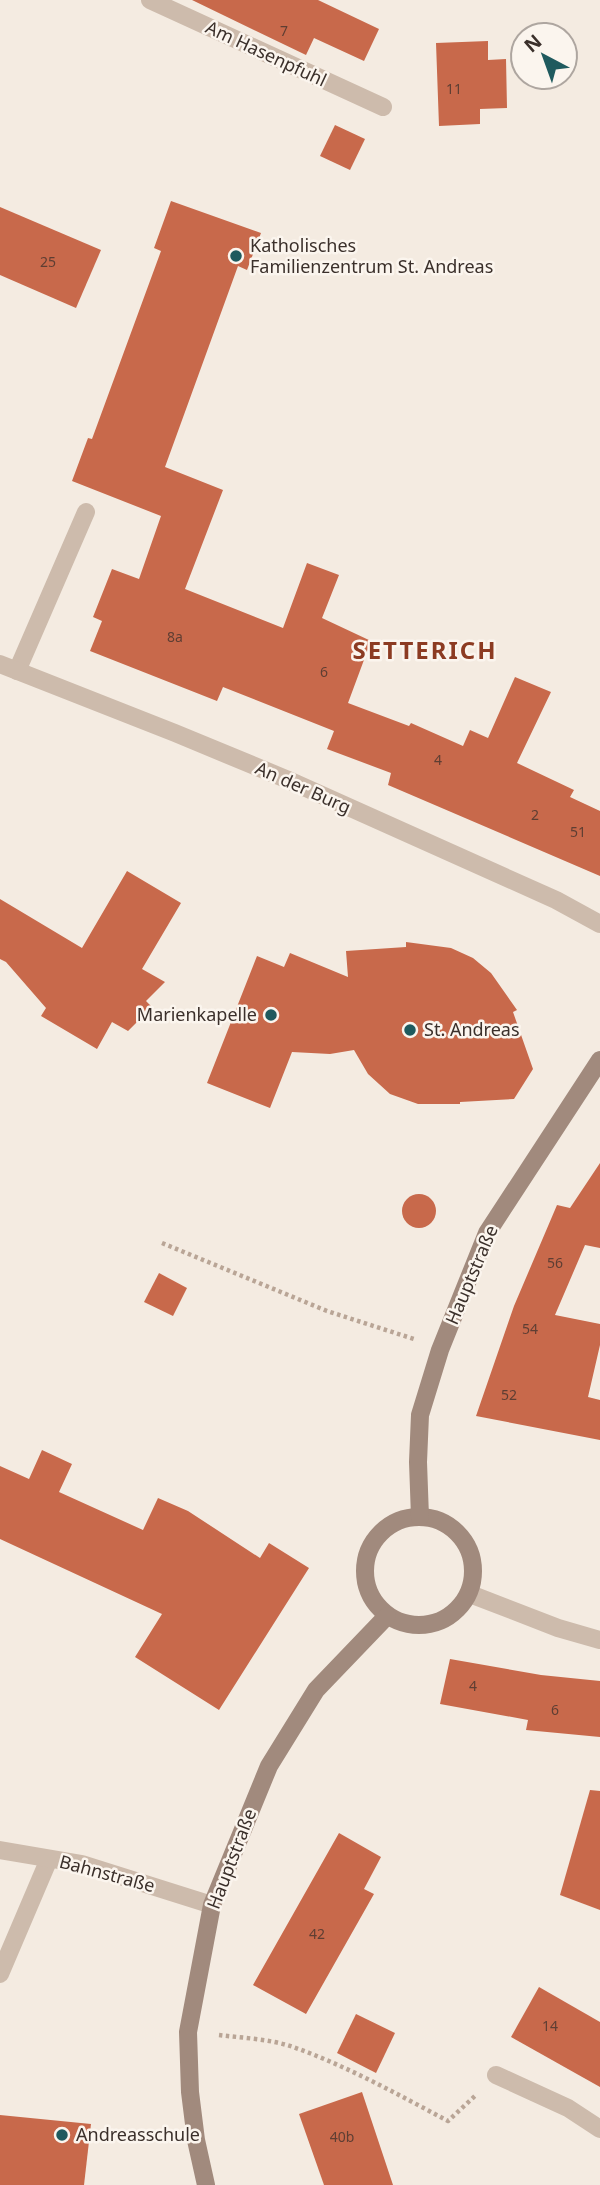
<svg xmlns="http://www.w3.org/2000/svg" width="600" height="2185" font-family="'Noto Sans',sans-serif">
	<style>
		.building { fill: #c8694b }
		.lines { fill: none; stroke-linecap: round; stroke-linejoin: round }
		.path { stroke: #b9a596; stroke-width: 4.5; stroke-dasharray: 3.5 3.5; stroke-linecap: butt }
		.service { stroke: #cdbbac; stroke-width: 18 }
		.minor { stroke: #cdbbac; stroke-width: 18 }
		.tertiary { stroke: #cdbbac; stroke-width: 18 }
		.secondary { stroke: #a18a7d; stroke-width: 18 }
		.poi-dot { fill: #1f5a5e; stroke: #fbf5ee; stroke-width: 2.5 }
		.labels { text-anchor: middle; stroke-width: 5; stroke-linejoin: round; paint-order: stroke }
		.number-label { font-size: 14px; fill: #5e3e33 }
		.street-label { font-size: 18px; fill: #3b302b; stroke: #fbf5ee }
		.poi-label { font-size: 18px; fill: #3b302b; stroke: #fbf5ee; text-anchor: start }
		.district-label { font-size: 24px; font-weight: bold; letter-spacing: 2px; fill: #8c3b22; stroke: #fbf5ee }
	</style>
	<rect width="100%" height="100%" fill="#f4ebe1"/>
	<g class="building">
		<polygon points="192,0 318,0 379,29 364,61 314,38 306,55"/>
		<polygon points="488,41 488,60 506,59 507,108 480,109 480,124 439,126 436,43"/>
		<polygon points="335,125 365,139 350,170 320,156"/>
		<polygon points="171,201 261,233 247,270 238,266 165,467 223,490 185,589 283,628 307,563 339,575 322,618 371,641 348,703 409,726 411,723 463,746 470,730 488,738 515,677 551,692 517,763 574,790 570,797 600,811 600,876 388,785 391,773 327,749 334,731 223,687 217,701 90,651 102,621 93,617 112,569 139,579 161,516 72,481 88,438 92,439 161,251 154,248"/>
		<polygon points="0,207 101,250 76,308 0,275"/>
		<polygon points="127,871 181,903 142,969 165,982 146,1001 152,1007 128,1031 112,1022 97,1049 41,1016 46,1008 6,962 0,959 0,899 82,948"/>
		<polygon points="406,942 451,948 473,958 491,973 517,1010 513,1012 533,1069 514,1099 460,1102 460,1104 418,1104 390,1094 368,1074 354,1050 330,1054 292,1052 270,1108 207,1083 257,956 284,967 290,953 348,977 346,951 406,947"/>
		<polygon points="600,1163 600,1248 585,1245 555,1315 600,1324 600,1345 588,1397 600,1400 600,1440 476,1416 514,1306 557,1205 570,1208"/>
		<circle cx="419" cy="1211" r="17"/>
		<polygon points="159,1273 187,1288 173,1316 144,1302"/>
		<polygon points="42,1450 72,1464 59,1492 143,1530 158,1498 188,1511 260,1558 269,1543 309,1568 219,1710 135,1657 162,1614 0,1539 0,1466 29,1479"/>
		<polygon points="450,1659 541,1675 600,1681 600,1737 526,1730 528,1720 440,1704"/>
		<polygon points="590,1790 600,1791 600,1910 560,1895"/>
		<polygon points="339,1833 381,1857 364,1889 374,1894 306,2014 253,1985"/>
		<polygon points="539,1987 600,2022 600,2087 511,2037"/>
		<polygon points="356,2014 395,2033 376,2073 337,2053"/>
		<polygon points="362,2092 393,2185 324,2185 299,2114"/>
		<polygon points="0,2115 91,2124 84,2185 0,2185"/>
	</g>
	<g class="lines">
		<g class="path">
			<polyline points="162,1243 327,1311 414,1339"/>
			<path d="M 219,2035 C 243,2038 270,2039 293,2047 C 345,2065 399,2095 448,2121 L 476,2095"/>
		</g>
		<g class="service">
			<polyline points="17,671 86,512"/>
			<polyline points="0,1974 49,1859"/>
		</g>
		<g class="minor">
			<polyline points="150,0 383,107"/>
			<polyline points="0,664 175,733 286,779 556,900 600,924"/>
			<polyline points="496,2075 568,2108 600,2129"/>
		</g>
		<g class="tertiary">
			<polyline points="470,1594 558,1628 600,1640"/>
			<polyline points="0,1850 82,1864 212,1905"/>
		</g>
		<g class="secondary">
			<circle cx="419" cy="1571" r="54"/>
			<polyline points="420,1517 418,1462 420,1415 440,1350 487,1233 600,1060"/>
			<polyline points="206,2185 196,2140 190,2092 188,2032 212,1905 269,1766 316,1690 387,1616"/>
		</g>
	</g>
	<g class="poi-dot">
		<circle cx="236" cy="256" r="7"/>
		<circle cx="271" cy="1015" r="7"/>
		<circle cx="410" cy="1030" r="7"/>
		<circle cx="62" cy="2135" r="7"/>
	</g>
	<g class="labels">
		<g class="number-label">
			<text x="284" y="36">7</text>
			<text x="454" y="94">11</text>
			<text x="48" y="267">25</text>
			<text x="175" y="642">8a</text>
			<text x="324" y="677">6</text>
			<text x="438" y="765">4</text>
			<text x="535" y="820">2</text>
			<text x="578" y="837">51</text>
			<text x="555" y="1268">56</text>
			<text x="530" y="1334">54</text>
			<text x="509" y="1400">52</text>
			<text x="473" y="1691">4</text>
			<text x="555" y="1715">6</text>
			<text x="317" y="1939">42</text>
			<text x="550" y="2031">14</text>
			<text x="342" y="2142">40b</text>
		</g>
		<g class="street-label">
			<text transform="translate(266 54) rotate(25)" y="6">Am Hasenpfuhl</text>
			<text transform="translate(303 788) rotate(24)" y="6">An der Burg</text>
			<text transform="translate(472 1275) rotate(-67)" y="6">Hauptstraße</text>
			<text transform="translate(232 1859) rotate(-69)" y="6">Hauptstraße</text>
			<text transform="translate(107 1874) rotate(15)" y="6">Bahnstraße</text>
		</g>
		<g class="poi-label">
			<text x="250" y="252">Katholisches<tspan x="250" dy="21">Familienzentrum St. Andreas</tspan></text>
			<text x="257" y="1021" text-anchor="end">Marienkapelle</text>
			<text x="424" y="1036">St. Andreas</text>
			<text x="76" y="2141">Andreasschule</text>
		</g>
		<g class="district-label">
			<text x="425" y="659">SETTERICH</text>
		</g>
	</g>
	<g transform="translate(544 56) rotate(319)"><circle r="33" fill="#fbf5ee" stroke="#aea6a0" stroke-width="2"/>
	<path d="M0-5L12 26L0 18L-12 26Z" fill="#1f5a5e"/>
	<text y="-10" font-size="19" font-weight="bold" text-anchor="middle" fill="#3b302b">N</text>
	</g>
</svg>
